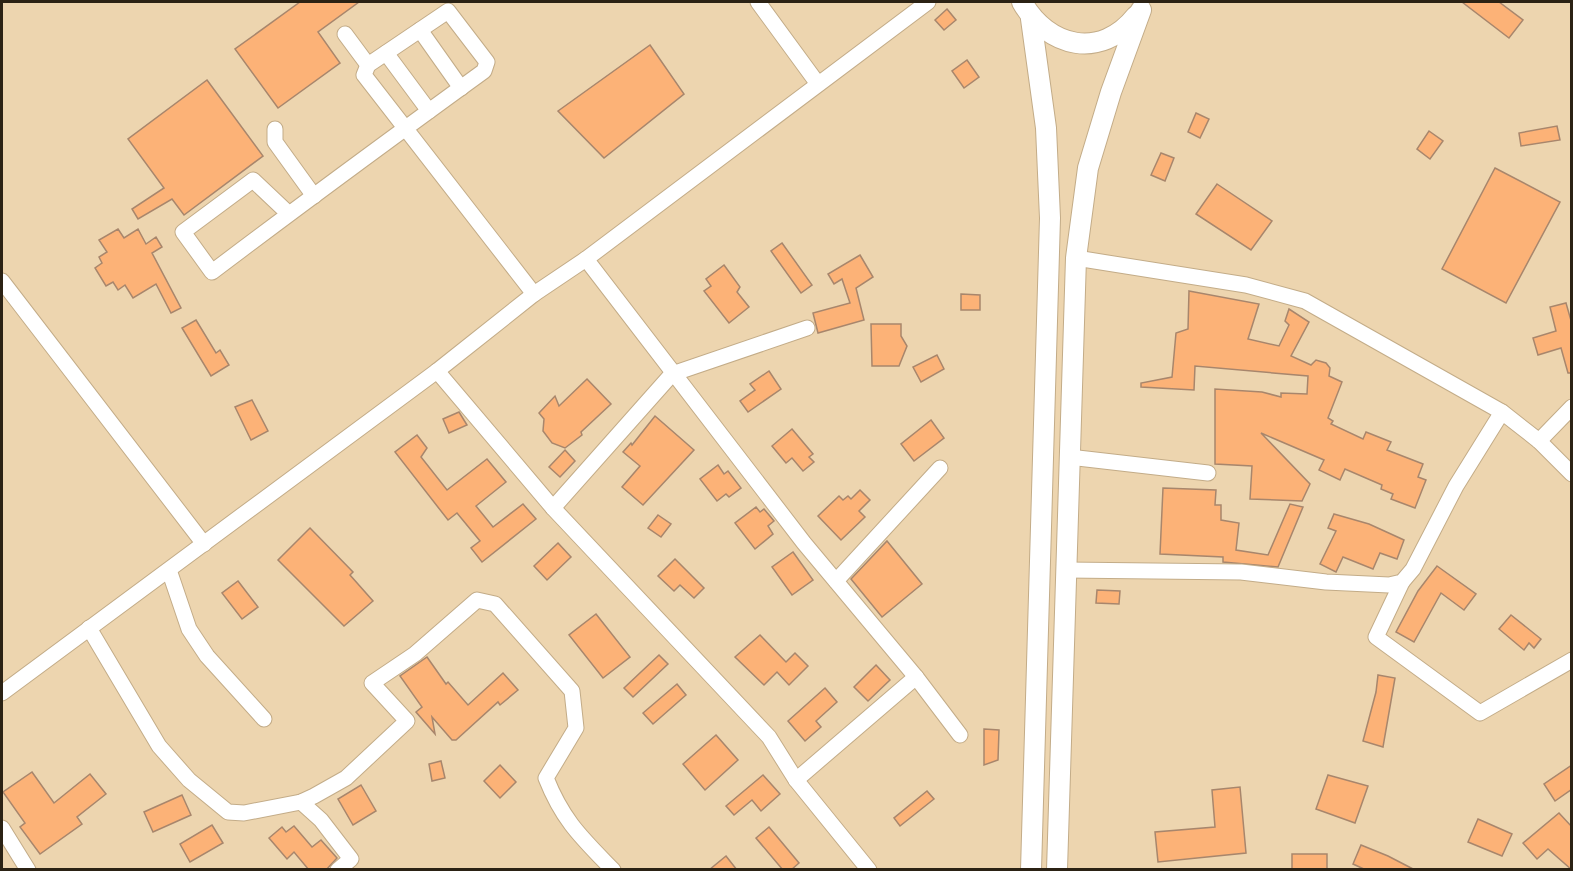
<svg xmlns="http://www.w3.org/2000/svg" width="1573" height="871" font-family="'IBM Plex Serif',serif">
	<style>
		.building { fill: #fcb277; stroke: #a8866c; stroke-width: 1.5 }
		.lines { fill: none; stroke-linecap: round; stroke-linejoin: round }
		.minor-casing { stroke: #c3ac88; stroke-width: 17 }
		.major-casing { stroke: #c3ac88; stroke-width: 22 }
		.minor { stroke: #fff; stroke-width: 15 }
		.major { stroke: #fff; stroke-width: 20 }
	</style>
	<rect width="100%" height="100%" fill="#edd5af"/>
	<g class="building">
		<polygon points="300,2 359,2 318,32 340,63 278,108 235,49"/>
		<polygon points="1462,2 1499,2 1523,20 1509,38"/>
		<polygon points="947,9 956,20 944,30 935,20"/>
		<polygon points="650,45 684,94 604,158 558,111"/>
		<polygon points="967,60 979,77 964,88 952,71"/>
		<polygon points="207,80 263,156 184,215 172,199 138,219 132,209 164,188 128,139"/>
		<polygon points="1196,113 1209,119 1200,138 1188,132"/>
		<polygon points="1557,126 1560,140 1521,146 1519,133"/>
		<polygon points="1429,131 1443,141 1430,159 1417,149"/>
		<polygon points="1161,153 1174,158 1165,181 1151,175"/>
		<polygon points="1495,168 1560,202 1506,303 1442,269"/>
		<polygon points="1217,184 1272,221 1251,250 1196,214"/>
		<polygon points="118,229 124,238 138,229 146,244 156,237 162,247 152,253 181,308 171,313 156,284 133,298 125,285 118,290 113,282 106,286 95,268 102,263 99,257 107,252 99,240"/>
		<polygon points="782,243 812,285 801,293 771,251"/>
		<polygon points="860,255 873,277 856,288 864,320 818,333 813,313 850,303 842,279 834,284 828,274"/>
		<polygon points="724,265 740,287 737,292 749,307 729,323 704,291 711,286 706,279"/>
		<polygon points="1189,291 1259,304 1248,339 1279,346 1289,325 1285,321 1289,309 1309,322 1291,356 1311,365 1316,360 1326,363 1330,368 1329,376 1342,382 1328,418 1333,421 1331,424 1363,439 1366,432 1391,442 1387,450 1423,464 1418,477 1426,480 1415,508 1391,499 1393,494 1381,489 1382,485 1345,469 1340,480 1319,470 1324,460 1261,433 1310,484 1302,501 1250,499 1252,466 1215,464 1215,389 1262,392 1281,397 1281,393 1307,394 1308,376 1195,366 1194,390 1141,387 1141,383 1172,377 1176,333 1188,329"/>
		<polygon points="961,294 980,295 980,310 961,310"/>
		<polygon points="1566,303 1572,324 1572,373 1568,373 1561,348 1538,355 1533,338 1556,331 1550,307"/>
		<polygon points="196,320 216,353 220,350 229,365 211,376 182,328"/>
		<polygon points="871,324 901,324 901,336 907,346 899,366 872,366"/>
		<polygon points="937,355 944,369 921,382 913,367"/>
		<polygon points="769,371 781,389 748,412 740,401 755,390 750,384"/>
		<polygon points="587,379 611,404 581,432 582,435 565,448 552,443 543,431 544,419 539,413 555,396 559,406"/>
		<polygon points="252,400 268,431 251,440 235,407"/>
		<polygon points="459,412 467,425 449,433 443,419"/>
		<polygon points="655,416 694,450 643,505 622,487 640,466 623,452 631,443 632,445"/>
		<polygon points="931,420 944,438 914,461 901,444"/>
		<polygon points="792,429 813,454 809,457 814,462 803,471 792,458 786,463 772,446"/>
		<polygon points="417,435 427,448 421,457 447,490 487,459 506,482 476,506 493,527 523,504 536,519 482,562 471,548 480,541 457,513 448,520 395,452"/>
		<polygon points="565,450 575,461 560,477 549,467"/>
		<polygon points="718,465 724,474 728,471 741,488 729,497 726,494 717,501 700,479"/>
		<polygon points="1163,488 1216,490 1215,505 1221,505 1221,520 1239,523 1236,550 1268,555 1290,504 1303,507 1278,567 1223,562 1223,557 1160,554"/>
		<polygon points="860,490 870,500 859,511 865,517 841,540 818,516 839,496 843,500 848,496 851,499"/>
		<polygon points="756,507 760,512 764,509 774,521 768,526 773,534 755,549 735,523"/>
		<polygon points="1334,514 1369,524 1404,540 1397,559 1380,553 1373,569 1343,557 1336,572 1320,564 1336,531 1328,528"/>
		<polygon points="658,515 671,524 661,537 648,528"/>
		<polygon points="310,528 353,572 350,575 373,601 344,626 278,560"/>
		<polygon points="887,541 922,584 882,617 851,579"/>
		<polygon points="558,543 571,557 547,580 534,566"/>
		<polygon points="793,552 813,580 792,595 772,567"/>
		<polygon points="675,559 704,588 694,598 680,585 674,591 658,576"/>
		<polygon points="1437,566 1476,594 1464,610 1441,593 1414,642 1396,632 1418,591"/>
		<polygon points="238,581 258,607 242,619 222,593"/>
		<polygon points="1097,590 1120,591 1119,604 1096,603"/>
		<polygon points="596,614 630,657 603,678 569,635"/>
		<polygon points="1511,615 1541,639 1534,648 1529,643 1524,650 1499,629"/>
		<polygon points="760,635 786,662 795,653 808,666 789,685 777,672 764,685 735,657"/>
		<polygon points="659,655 668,664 633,697 624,688"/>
		<polygon points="427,657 446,684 448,682 468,705 503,673 518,690 500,705 498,702 456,740 452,740 432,717 435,734 416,712 422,707 400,676"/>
		<polygon points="876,665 890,680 868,701 854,687"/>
		<polygon points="1378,675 1395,678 1383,747 1363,741 1376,692"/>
		<polygon points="677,684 686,695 653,724 643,713"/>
		<polygon points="825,688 837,702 816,721 821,727 805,741 788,721"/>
		<polygon points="984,729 999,730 998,760 984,765"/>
		<polygon points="716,735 738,760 705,790 683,764"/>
		<polygon points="441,761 445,778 432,781 429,764"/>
		<polygon points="500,765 516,782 500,798 484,781"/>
		<polygon points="1572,765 1572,789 1555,801 1544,784"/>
		<polygon points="32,772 54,803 90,774 106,794 77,817 82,824 40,854 20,827 25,823 3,792"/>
		<polygon points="763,775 780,794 761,811 752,800 734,815 726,806"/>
		<polygon points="1328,775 1368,786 1355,823 1316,809"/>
		<polygon points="361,785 376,811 353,825 338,799"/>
		<polygon points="1240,787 1246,853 1158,862 1155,832 1215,827 1212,790"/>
		<polygon points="927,791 934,799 900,826 894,818"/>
		<polygon points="182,795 191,815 153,832 144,812"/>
		<polygon points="1559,813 1572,827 1572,870 1548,849 1537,859 1523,843"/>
		<polygon points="1478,819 1512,834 1502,856 1468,842"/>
		<polygon points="212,825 223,843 190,862 180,844"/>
		<polygon points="294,826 312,847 321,840 337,858 326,870 309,870 294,852 287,859 269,838 282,827 286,832"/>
		<polygon points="769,827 799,863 791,870 783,870 756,838"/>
		<polygon points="1361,845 1388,856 1415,870 1366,870 1353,864"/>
		<rect x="1292" y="854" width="35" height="16"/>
		<polygon points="726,856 737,870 709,870"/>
	</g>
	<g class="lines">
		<g class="minor-casing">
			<g id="minor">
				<polyline points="758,2 818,84"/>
				<polyline points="420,30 461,88"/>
				<polyline points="345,34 368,65"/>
				<polyline points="386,53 429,111"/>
				<polyline points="275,129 275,142 314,196"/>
				<path d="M 289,214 L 253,180 L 183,232 L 212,272 C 302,204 393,137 484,71 L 487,62 L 448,11 L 368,65 L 364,75 L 534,294"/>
				<polyline points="1076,258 1246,285 1305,301 1502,412 1539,441 1572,474"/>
				<polyline points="586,259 804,543 916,677 960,735"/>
				<polyline points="2,281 204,544"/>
				<polyline points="437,371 553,508 769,737 796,780 869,870"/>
				<polyline points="1539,441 1572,407"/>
				<polyline points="1069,457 1208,473"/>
				<polyline points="553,508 672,374 807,328"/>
				<polyline points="169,570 189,629 207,656 264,719"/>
				<polyline points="1066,570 1241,572 1326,582 1389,585 1402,582 1413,569 1456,486 1502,412"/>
				<polyline points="836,581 940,468"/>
				<polyline points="1402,582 1376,637 1480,713 1572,660"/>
				<path d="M 89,628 L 159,746 L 189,780 L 228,812 L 244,813 L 301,802 L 314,796 L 346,778 L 407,721 L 372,683 L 415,654 L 477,600 L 495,604 L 572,691 L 576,728 L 546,778 C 563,821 582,838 613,870"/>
				<polyline points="2,693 437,371 534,294 586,259 928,2"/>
				<polyline points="796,780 916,677"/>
				<polyline points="301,802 321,820 351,859 338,870"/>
				<polyline points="2,828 28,870"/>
			</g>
		</g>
		<g class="major-casing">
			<g id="major">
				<path d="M 1022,2 C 1048,48 1101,60 1136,16"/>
				<polyline points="1031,870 1050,218 1046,128 1031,19"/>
				<polyline points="1057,870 1076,258 1088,168 1111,92 1141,10"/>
			</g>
		</g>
		<use href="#minor" class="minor"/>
		<use href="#major" class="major"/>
	</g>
	<rect width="1573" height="871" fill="none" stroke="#2b2214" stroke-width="6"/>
</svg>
